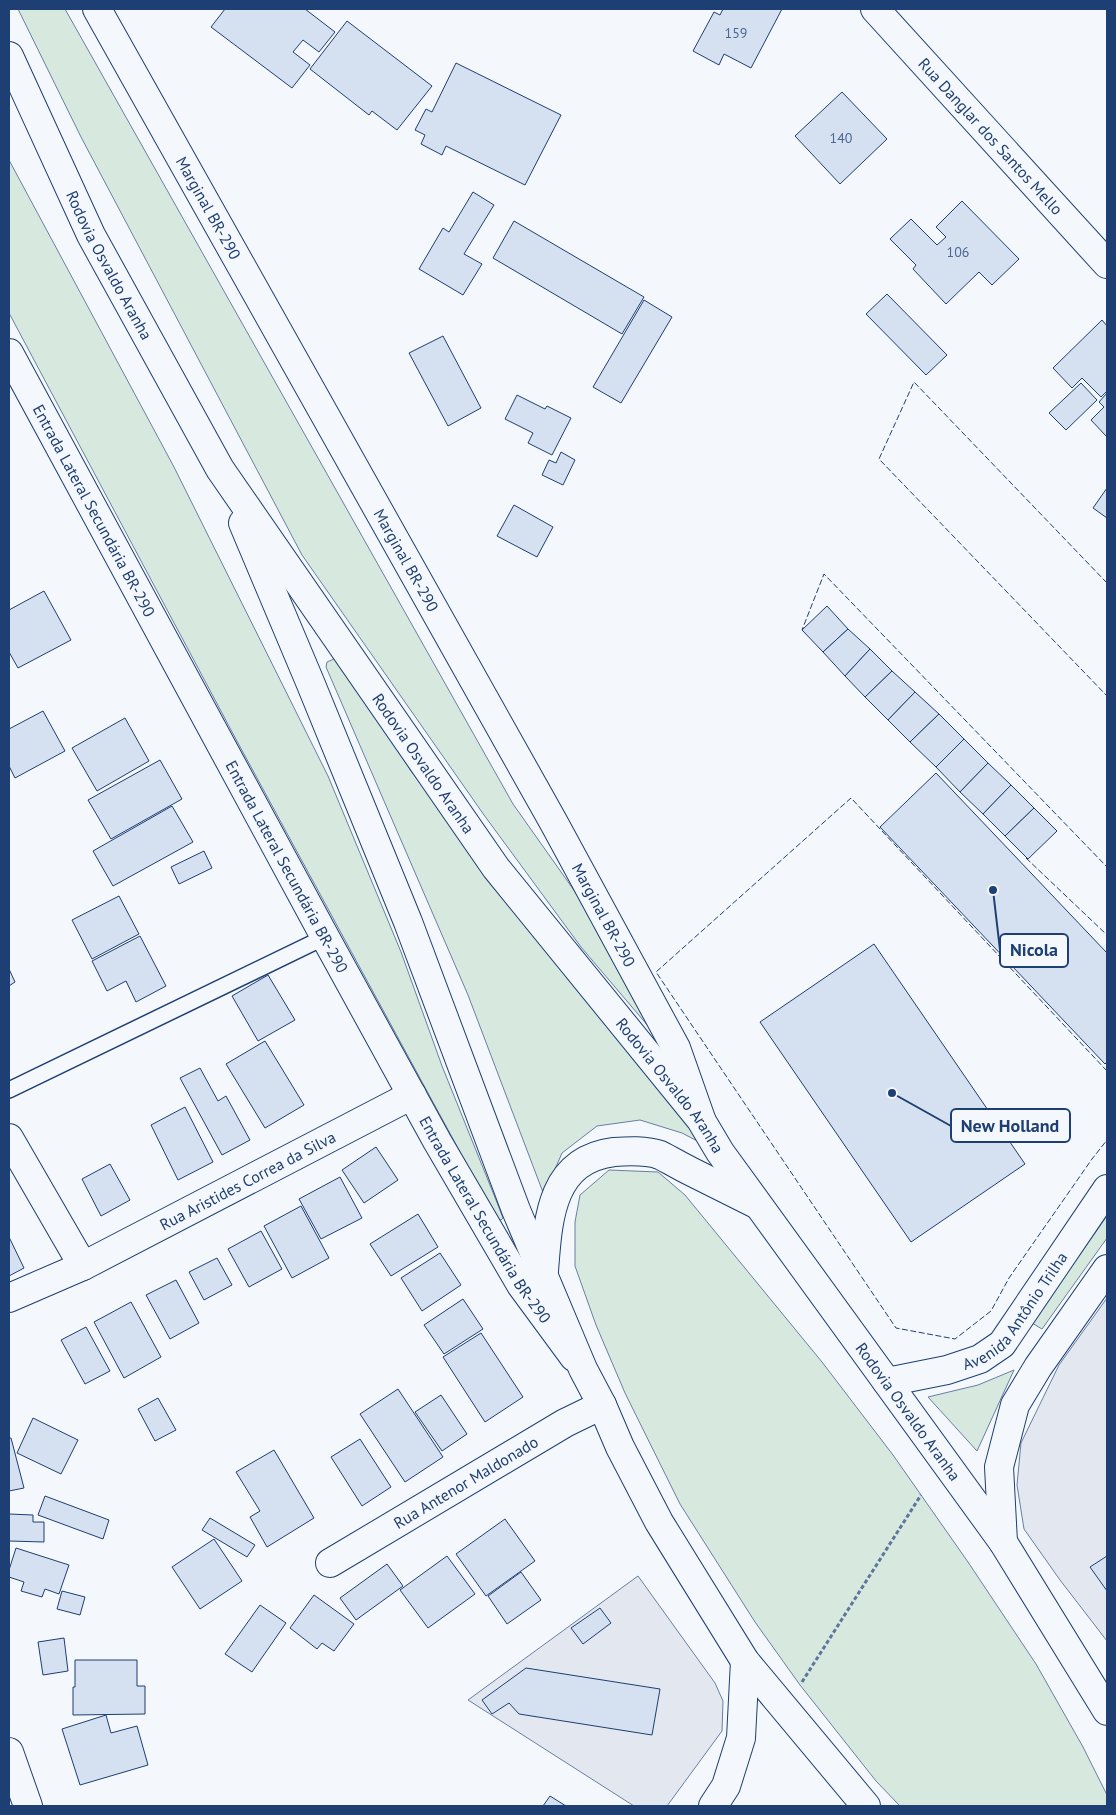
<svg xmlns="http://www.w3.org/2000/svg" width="1116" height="1815" font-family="'PT Sans',sans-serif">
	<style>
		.green { fill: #d7e8df; stroke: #687fa3 }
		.parking { fill: #e3e8f0; stroke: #687fa3 }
		.building { fill: #d5e0f0; stroke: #1d3f73 }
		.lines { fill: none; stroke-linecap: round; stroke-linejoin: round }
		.lane-casing { stroke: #1d3f73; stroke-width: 18 }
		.street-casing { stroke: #1d3f73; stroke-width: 30 }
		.secondary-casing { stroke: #1d3f73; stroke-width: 30 }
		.highway-casing { stroke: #1d3f73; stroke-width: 30 }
		.path { stroke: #5e769c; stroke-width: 3; stroke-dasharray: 4 2.5; stroke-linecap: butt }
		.lane { stroke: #f4f7fb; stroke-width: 15 }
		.street { stroke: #f4f7fb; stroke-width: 28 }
		.secondary { stroke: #f4f7fb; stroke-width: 28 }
		.highway { stroke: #f4f7fb; stroke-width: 28 }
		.fence { stroke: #1d3f73; stroke-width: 1; stroke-dasharray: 6 2.5; stroke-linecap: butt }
		.labels { text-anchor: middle; stroke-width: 4; stroke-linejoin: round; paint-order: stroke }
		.number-label { font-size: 14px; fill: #4b6792 }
		.street-label { font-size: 16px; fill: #1d3f73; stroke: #f4f7fb }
		.leader { fill: none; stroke: #1d3f73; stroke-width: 2 }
		.callout-dot { fill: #1d3f73; stroke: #f4f7fb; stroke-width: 2 }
		.callout { fill: #f4f7fb; stroke: #1d3f73; stroke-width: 2 }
		.callout-label { font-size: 18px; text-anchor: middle; font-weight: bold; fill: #1d3f73 }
	</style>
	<rect width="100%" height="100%" fill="#f4f7fb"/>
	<g class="green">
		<polygon points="18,9 65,9 513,804 595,920 654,1033 581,947 484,815 302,555 81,137"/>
		<polygon points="9,160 174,467 328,776 401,952 442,1066 496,1200 503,1218 501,1220 498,1220 491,1209 238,743 9,313"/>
		<polygon points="334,659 340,660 411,771 705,1145 682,1133 640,1120 597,1126 562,1153 544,1195 468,995 326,667 327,662"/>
		<polygon points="609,1170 658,1172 685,1195 822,1362 893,1455 968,1562 1036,1664 1083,1747 1107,1795 1107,1806 900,1806 876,1781 800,1685 755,1622 680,1504 625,1393 596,1325 575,1266 575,1222 580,1195"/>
		<polygon points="1107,1216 1107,1238 1042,1329 1032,1323"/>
		<polygon points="1014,1370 977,1451 928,1397 978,1385"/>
	</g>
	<g class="parking">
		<polygon points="1107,1298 1107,1641 1060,1580 1024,1529 1017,1485 1021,1443 1059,1365"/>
		<polygon points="638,1576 715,1683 723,1701 722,1731 667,1806 634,1806 468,1700"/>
	</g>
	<g class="building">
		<polygon points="225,9 305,9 335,32 319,52 303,40 293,52 310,65 292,88 211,27"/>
		<polygon points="723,9 782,9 751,68 724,54 719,65 693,51 714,12 720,15"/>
		<polygon points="347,21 432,86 397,130 372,111 369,115 310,69"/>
		<polygon points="456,63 561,115 525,185 446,146 442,155 421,144 425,135 415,130 426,109 432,112"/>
		<polygon points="842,92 887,139 840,184 795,136"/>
		<polygon points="473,192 494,205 464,254 482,264 463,295 419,269 443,228 449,232"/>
		<polygon points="962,201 1019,259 992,285 979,272 946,304 913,269 916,265 890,239 911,219 937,245 946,237 936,227"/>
		<polygon points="514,221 644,297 622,334 493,258"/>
		<polygon points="887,294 947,355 926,375 866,314"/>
		<polygon points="644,300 672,317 621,403 593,387"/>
		<polygon points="1102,320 1107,326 1107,391 1101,397 1082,378 1072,388 1053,368"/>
		<polygon points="443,336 481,408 448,426 409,353"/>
		<polygon points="1081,383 1097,400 1066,430 1049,413"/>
		<polygon points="1107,393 1107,437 1091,420 1104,407 1099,402"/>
		<polygon points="517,395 545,409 547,406 571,418 552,455 528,443 533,433 505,419"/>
		<polygon points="561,452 575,460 563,485 542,475 549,460 556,463"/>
		<polygon points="1107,488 1107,518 1093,508"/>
		<polygon points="514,505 553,527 537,557 497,536"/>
		<polygon points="44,591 71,640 18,668 9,652 9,610"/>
		<polygon points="827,606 848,629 823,652 802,630"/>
		<polygon points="848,629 870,649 845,676 823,652"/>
		<polygon points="870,649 892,671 865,697 845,676"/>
		<polygon points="892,671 915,692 888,720 865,697"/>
		<polygon points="915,692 939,714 910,742 888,720"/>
		<polygon points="43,711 65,751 15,778 9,766 9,729"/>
		<polygon points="939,714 964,739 936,767 910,742"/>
		<polygon points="125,718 149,761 97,791 72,748"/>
		<polygon points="964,739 988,763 960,792 936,767"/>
		<polygon points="160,760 182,799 111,839 88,800"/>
		<polygon points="988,763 1011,785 983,814 960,792"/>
		<polygon points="936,773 1107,953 1107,1062 1105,1064 880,827"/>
		<polygon points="1011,785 1034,808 1005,836 983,814"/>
		<polygon points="172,806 193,842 113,886 93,851"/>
		<polygon points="1034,808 1057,831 1028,859 1005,836"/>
		<polygon points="204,851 212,868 179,884 171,867"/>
		<polygon points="119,896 139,934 92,959 72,920"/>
		<polygon points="140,936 166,986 136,1002 126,981 107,991 92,961"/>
		<polygon points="874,944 1025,1164 911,1242 760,1022"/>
		<polygon points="9,969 15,982 9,986"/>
		<polygon points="268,975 295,1020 258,1041 232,996"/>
		<polygon points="265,1041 304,1105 265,1128 226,1064"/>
		<polygon points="200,1068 218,1101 226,1096 250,1140 222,1155 180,1078"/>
		<polygon points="185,1107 213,1162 178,1180 151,1125"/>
		<polygon points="376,1147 398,1180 364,1203 342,1170"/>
		<polygon points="110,1164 130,1200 101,1216 82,1179"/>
		<polygon points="340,1177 362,1218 321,1239 299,1199"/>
		<polygon points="301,1206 329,1258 292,1278 264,1226"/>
		<polygon points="418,1214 438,1247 391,1276 370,1244"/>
		<polygon points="261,1231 282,1269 249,1287 228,1249"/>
		<polygon points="9,1237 24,1268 9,1276"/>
		<polygon points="440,1253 461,1285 422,1311 401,1278"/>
		<polygon points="217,1258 232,1285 204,1300 189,1272"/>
		<polygon points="176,1280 199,1323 170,1339 146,1295"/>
		<polygon points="463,1299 483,1329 444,1354 424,1325"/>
		<polygon points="131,1302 161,1357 124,1378 94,1322"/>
		<polygon points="86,1327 110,1371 85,1384 61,1340"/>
		<polygon points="481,1333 523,1397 485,1422 443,1357"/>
		<polygon points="398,1389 443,1457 405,1482 360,1414"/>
		<polygon points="441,1395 467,1434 442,1451 415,1412"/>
		<polygon points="158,1398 176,1430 155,1441 138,1409"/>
		<polygon points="33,1418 78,1440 61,1474 17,1453"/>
		<polygon points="9,1438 11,1438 24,1488 9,1491"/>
		<polygon points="360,1439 391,1487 362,1506 331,1457"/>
		<polygon points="274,1450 314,1518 267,1547 250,1517 260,1511 236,1472"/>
		<polygon points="45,1496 109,1520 103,1539 38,1515"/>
		<polygon points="9,1514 33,1515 33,1522 44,1522 44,1542 9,1541"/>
		<polygon points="210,1518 255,1545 247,1557 202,1530"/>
		<polygon points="505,1519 535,1561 486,1596 456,1554"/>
		<polygon points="214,1539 242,1581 200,1609 172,1567"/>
		<polygon points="16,1548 69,1565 59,1594 45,1589 42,1597 21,1591 24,1582 9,1577 9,1570"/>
		<polygon points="447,1556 475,1594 428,1628 400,1590"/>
		<polygon points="1107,1556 1107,1591 1090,1567"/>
		<polygon points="387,1564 403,1586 356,1620 340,1598"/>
		<polygon points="521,1572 541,1600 507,1624 488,1596"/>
		<polygon points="62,1591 85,1597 80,1615 57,1609"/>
		<polygon points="314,1595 354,1624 334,1651 322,1643 317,1649 290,1628"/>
		<polygon points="260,1605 286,1623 252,1672 225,1654"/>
		<polygon points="600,1608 611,1623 583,1644 571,1628"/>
		<polygon points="64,1638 68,1671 43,1675 38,1642"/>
		<polygon points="75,1660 137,1660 137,1686 145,1686 145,1714 73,1715 73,1687 75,1687"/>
		<polygon points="526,1668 660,1689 652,1735 519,1714 509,1703 492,1714 482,1700"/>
		<polygon points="106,1715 111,1733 137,1726 148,1765 80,1785 62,1729"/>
		<polygon points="550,1796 566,1806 543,1806"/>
	</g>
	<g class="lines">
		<g class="lane-casing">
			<polyline id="lane" points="9,1090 325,937"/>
		</g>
		<g class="street-casing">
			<g id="street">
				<path id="s1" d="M 875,9 L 1107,264"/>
				<polyline points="9,1138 83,1266"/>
				<path id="s2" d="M 9,1298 L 83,1266 L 412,1095"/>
				<path id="s3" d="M 330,1563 L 565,1423 L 602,1405"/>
				<polyline points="9,1752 28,1806"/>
			</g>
		</g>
		<g class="secondary-casing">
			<g id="secondary">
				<path id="s4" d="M 97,9 L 554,823 L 676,1048 L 701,1119"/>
				<path id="s5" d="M 9,353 L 325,937 L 437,1141 L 521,1285 L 574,1357"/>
				<path id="s6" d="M 887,1382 L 947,1370 L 980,1359 L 1002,1344 L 1107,1189"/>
				<polyline points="1003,1542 999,1467 1015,1405 1038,1367 1107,1269"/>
				<polyline points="713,1806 726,1786 741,1738 745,1661"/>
			</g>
		</g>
		<g class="highway-casing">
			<g id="highway">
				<path id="s7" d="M 9,56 L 91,235 L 220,469 L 496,868 L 701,1120 L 720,1152 L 1003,1542 L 1107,1711"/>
				<polyline points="243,523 310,682 408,922 516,1210 583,1369 602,1405 620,1447 659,1522 745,1661 866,1806"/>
				<path d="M 544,1271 C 548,1220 550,1160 614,1152 C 628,1151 646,1150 660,1155 C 670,1160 680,1166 690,1171 C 712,1182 734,1193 756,1204"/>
			</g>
		</g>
		<polyline class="path" points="802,1682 921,1495"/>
		<use href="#lane" class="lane"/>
		<use href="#street" class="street"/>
		<use href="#secondary" class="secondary"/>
		<use href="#highway" class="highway"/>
		<g class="fence">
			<polyline points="1107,583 914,382 879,459 1107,696"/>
			<polyline points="804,632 802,630 824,574 1107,867"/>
			<polyline points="1026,858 1107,935"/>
			<polyline points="1107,1071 851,798 656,972 896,1328 955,1339 991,1311 1009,1278 1092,1159 1107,1140"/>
		</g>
	</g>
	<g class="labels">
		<g class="number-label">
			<text x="736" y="38">159</text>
			<text x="841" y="143">140</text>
			<text x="958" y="257">106</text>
		</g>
		<g class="street-label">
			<text dy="6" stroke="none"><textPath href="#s1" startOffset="172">Rua Danglar dos Santos Mello</textPath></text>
			<text dy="6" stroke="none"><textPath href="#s4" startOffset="228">Marginal BR-290</textPath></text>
			<text dy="6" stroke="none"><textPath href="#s7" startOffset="232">Rodovia Osvaldo Aranha</textPath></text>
			<text dy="6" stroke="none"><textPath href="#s5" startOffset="179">Entrada Lateral Secundária BR-290</textPath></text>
			<text dy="6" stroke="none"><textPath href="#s4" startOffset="632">Marginal BR-290</textPath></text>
			<text dy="6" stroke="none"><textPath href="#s7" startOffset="822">Rodovia Osvaldo Aranha</textPath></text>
			<text dy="6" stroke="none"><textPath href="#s5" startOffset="584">Entrada Lateral Secundária BR-290</textPath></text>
			<text dy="6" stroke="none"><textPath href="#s4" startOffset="1038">Marginal BR-290</textPath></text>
			<text dy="6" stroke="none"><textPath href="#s7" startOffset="1228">Rodovia Osvaldo Aranha</textPath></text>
			<text dy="6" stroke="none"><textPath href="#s2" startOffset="266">Rua Aristides Correa da Silva</textPath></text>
			<text dy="6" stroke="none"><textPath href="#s5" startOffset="989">Entrada Lateral Secundária BR-290</textPath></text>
			<text dy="6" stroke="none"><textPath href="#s6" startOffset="155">Avenida Antônio Trilha</textPath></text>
			<text dy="6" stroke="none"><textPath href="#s7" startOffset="1632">Rodovia Osvaldo Aranha</textPath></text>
			<text dy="6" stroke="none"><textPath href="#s3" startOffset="158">Rua Antenor Maldonado</textPath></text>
		</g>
	</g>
	<path class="leader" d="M993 890L1000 950M892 1093L951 1126"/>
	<g class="callout-dot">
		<circle cx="993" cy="890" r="5"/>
		<circle cx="892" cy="1093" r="5"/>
	</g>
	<g class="callout">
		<rect x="1000" y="934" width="68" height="33" rx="5"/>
		<rect x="951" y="1109" width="119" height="33" rx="5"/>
	</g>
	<g class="callout-label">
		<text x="1034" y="956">Nicola</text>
		<text x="1010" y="1132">New Holland</text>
	</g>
	<rect width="1116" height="1815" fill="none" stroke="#1d3f73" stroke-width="20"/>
</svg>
